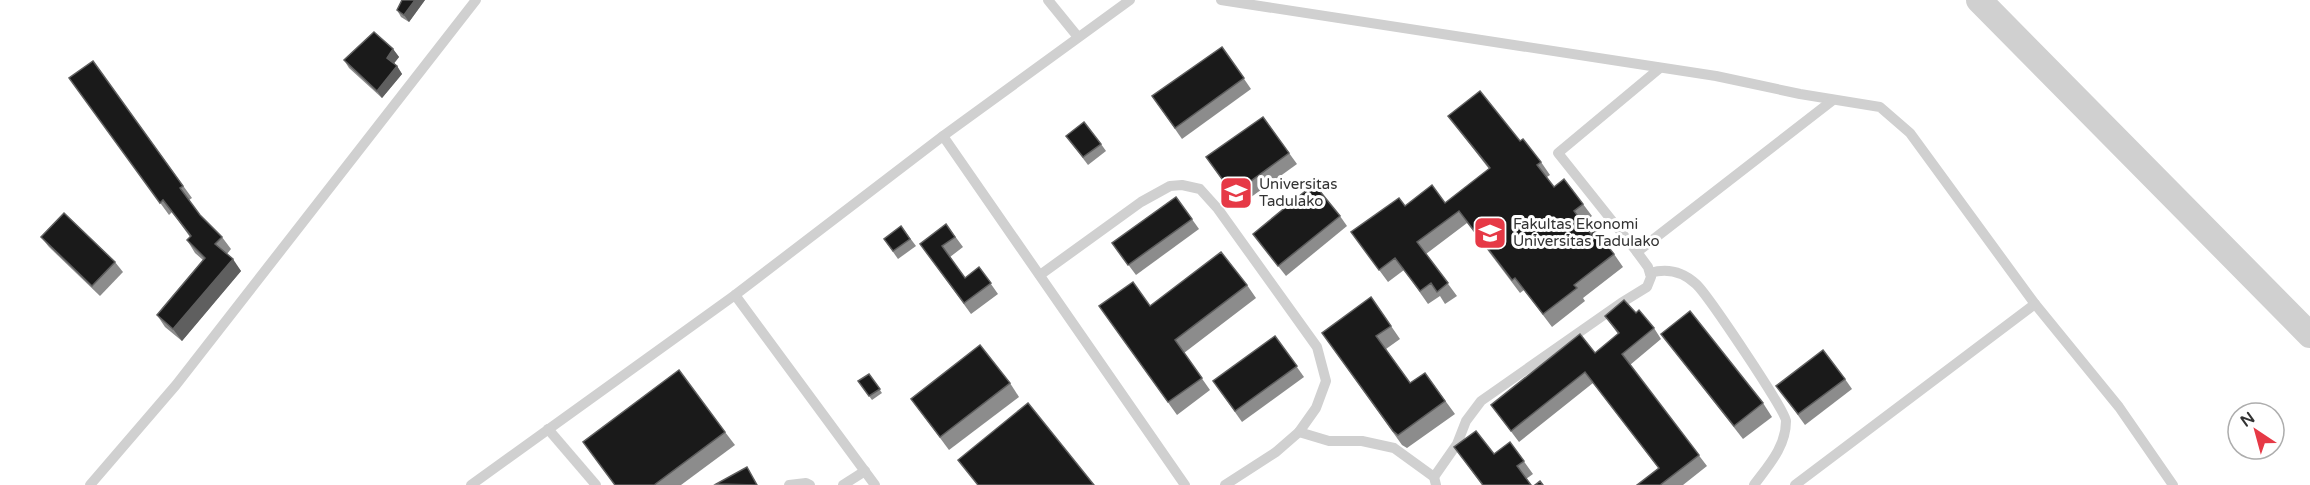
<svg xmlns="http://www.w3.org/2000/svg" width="2310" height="485" font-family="'Varela Round',sans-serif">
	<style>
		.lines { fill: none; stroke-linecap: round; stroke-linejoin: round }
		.service { stroke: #d0d0d0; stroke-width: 10 }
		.tertiary { stroke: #d0d0d0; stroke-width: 26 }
		.wall { fill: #8c8c8c }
		.shaded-wall { fill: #5f5f5f }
		.building { fill: #1a1a1a; stroke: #5f5f5f; stroke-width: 1.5 }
		.labels { text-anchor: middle; stroke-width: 6; stroke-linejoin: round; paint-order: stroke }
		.poi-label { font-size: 15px; fill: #333; stroke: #fff; text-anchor: start }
	</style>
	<rect width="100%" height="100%" fill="#fff"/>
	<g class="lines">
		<g class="service">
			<polyline points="1048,0 1078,37"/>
			<polyline points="1221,0 1716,76 1800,94 1880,107 1910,133 2035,304 2119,407 2173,485"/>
			<polyline points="1660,68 1558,153 1637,252 1833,100"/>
			<polyline points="943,136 1185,485"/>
			<path d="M 1650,273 C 1667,268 1682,271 1696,284 C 1707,294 1786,411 1786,421 C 1786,447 1768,466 1754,485"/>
			<polyline points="1040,275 1141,202 1170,186 1182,185 1200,189 1218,209 1317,347 1326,381 1316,408 1299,432 1276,452 1225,485"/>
			<polyline points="735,295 875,485"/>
			<polyline points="548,429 596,485"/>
			<polyline points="1299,432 1329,441 1362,441 1394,448 1434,477 1436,485"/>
			<polyline points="1434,477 1457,444 1466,421 1481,401 1621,303 1647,287 1651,277 1648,267 1637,252"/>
			<polyline points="90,485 176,385 476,0"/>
			<polyline points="471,485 735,295 943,136 1130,0"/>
			<polyline points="789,485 806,483 810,485"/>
			<polyline points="843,485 865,471"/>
			<polyline points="1795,485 2035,304"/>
		</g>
		<polyline class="tertiary" points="1979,0 2310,335"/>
	</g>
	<g class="wall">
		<polygon points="402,0 425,0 409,22 401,17 397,10"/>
		<polygon points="1222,47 1251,89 1182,139 1152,96"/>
		<polygon points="393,49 399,57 394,63 397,66 402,74 382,98 349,68 344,60"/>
		<polygon points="93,61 192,198 189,200 200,215 222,237 231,249 227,254 241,271 182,341 165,327 157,315 203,260 195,253 187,240 190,237 172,212 169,215 69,78"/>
		<polygon points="1448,116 1520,141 1541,162 1550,175 1547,177 1554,187 1583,204 1592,216 1583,223 1591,234 1614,254 1623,267 1583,298 1585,301 1552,327 1524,290 1520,293 1467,223 1426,254 1457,296 1445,304 1440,296 1428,304 1404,270 1388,282 1351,232 1445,203 1489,169"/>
		<polygon points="1263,117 1297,164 1240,205 1206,157"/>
		<polygon points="1066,136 1101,144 1106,151 1088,165"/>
		<polygon points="1176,197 1199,229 1136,275 1112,243"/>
		<polygon points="1340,216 1347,226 1286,276 1253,234"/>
		<polygon points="946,224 963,247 950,257 965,278 979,267 998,294 971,314 920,244"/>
		<polygon points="901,226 916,246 898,259 884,239"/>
		<polygon points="41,237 115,262 123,272 100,296 49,247"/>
		<polygon points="1247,285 1256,298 1184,353 1210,390 1177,415 1099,306 1150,306"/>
		<polygon points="1371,297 1400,339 1386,349 1410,383 1425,373 1455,414 1407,448 1402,445 1322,333"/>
		<polygon points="1636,313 1654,328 1661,339 1630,365 1707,466 1683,485 1637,485 1659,469 1593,383 1519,442 1491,405 1595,353 1618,334 1605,316"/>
		<polygon points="1661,334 1763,403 1772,417 1743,439 1671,347"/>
		<polygon points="1275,336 1304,377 1242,422 1213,381"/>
		<polygon points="869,374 882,393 872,400 858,381"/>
		<polygon points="1845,379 1852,389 1805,425 1784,396"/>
		<polygon points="1010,383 1019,397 949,450 911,399"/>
		<polygon points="725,432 735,445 681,485 615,485 583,442"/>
		<polygon points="1510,442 1533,474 1526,479 1531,485 1482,485 1454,447 1494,454"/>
	</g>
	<g class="shaded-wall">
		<polygon points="415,0 425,0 409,22 404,15"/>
		<polygon points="393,49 399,57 392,66 387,58"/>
		<polygon points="397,66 402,74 382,98 377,91"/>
		<polygon points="233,259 241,271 182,341 173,329"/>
	</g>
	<g class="building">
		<polygon points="402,0 415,0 404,15 397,10"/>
		<polygon points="374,32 393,49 387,58 397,66 377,91 344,60"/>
		<polygon points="1222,47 1244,78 1175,128 1152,96"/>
		<polygon points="93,61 183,186 180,188 200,215 222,237 215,244 233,259 173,329 157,315 205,258 187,240 191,236 163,200 160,203 69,78"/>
		<polygon points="1480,91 1520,141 1523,139 1541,162 1537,165 1554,187 1564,179 1583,204 1574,211 1591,234 1595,230 1614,254 1574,285 1577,288 1543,314 1515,278 1512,280 1459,211 1417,242 1448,283 1437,292 1431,283 1420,291 1395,258 1379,270 1351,232 1399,198 1405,206 1432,185 1445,203 1490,168 1448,116"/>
		<polygon points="1263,117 1289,153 1233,194 1206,157"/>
		<polygon points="1084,122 1101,144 1083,157 1066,136"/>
		<polygon points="1314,184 1340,216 1278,266 1253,234"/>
		<polygon points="1176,197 1192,219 1128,265 1112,243"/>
		<polygon points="64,213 115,262 92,286 41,237"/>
		<polygon points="946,224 955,237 942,246 965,278 979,267 991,283 964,303 920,244"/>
		<polygon points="901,226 910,239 893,251 884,239"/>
		<polygon points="1221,252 1247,285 1175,340 1202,378 1168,402 1099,306 1133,282 1150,306"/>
		<polygon points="1371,297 1391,326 1376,336 1410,383 1425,373 1445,401 1398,435 1393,431 1322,333"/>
		<polygon points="1624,300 1636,313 1639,310 1654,328 1622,354 1699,455 1660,485 1637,485 1659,468 1585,372 1511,431 1491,405 1580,334 1595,353 1619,333 1605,316"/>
		<polygon points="1690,311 1763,403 1734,426 1661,334"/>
		<polygon points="1275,336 1297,366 1235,411 1213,381"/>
		<polygon points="980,345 1010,383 940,437 911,399"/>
		<polygon points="1823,350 1845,379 1798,414 1776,386"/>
		<polygon points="679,370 725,432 654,485 615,485 583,442"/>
		<polygon points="869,374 880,389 869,396 858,381"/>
		<polygon points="1028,403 1094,485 978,485 958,460"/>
		<polygon points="1476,431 1494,454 1510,442 1524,461 1517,466 1531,485 1483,485 1454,447"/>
		<polygon points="747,467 757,485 716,484"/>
		<polygon points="1540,481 1543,485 1535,485"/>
	</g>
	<defs>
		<g id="university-square" transform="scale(1.725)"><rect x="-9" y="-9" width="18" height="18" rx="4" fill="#e63946" stroke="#fff"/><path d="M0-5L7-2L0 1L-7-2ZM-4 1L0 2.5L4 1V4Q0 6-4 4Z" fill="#fff"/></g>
	</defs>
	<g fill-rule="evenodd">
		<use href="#university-square" x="1236" y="193"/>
		<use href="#university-square" x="1490" y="233"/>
	</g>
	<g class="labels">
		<g class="poi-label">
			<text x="1259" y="189">Universitas<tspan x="1259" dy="17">Tadulako</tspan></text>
			<text x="1513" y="229">Fakultas Ekonomi<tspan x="1513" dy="17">Universitas Tadulako</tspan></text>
		</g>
	</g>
	<g transform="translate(2256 431) rotate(324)"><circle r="28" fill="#ffffff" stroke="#adadad" stroke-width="1.5"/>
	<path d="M0-4.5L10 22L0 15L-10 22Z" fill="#e63946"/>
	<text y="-9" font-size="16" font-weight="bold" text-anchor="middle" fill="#333333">N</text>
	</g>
</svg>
